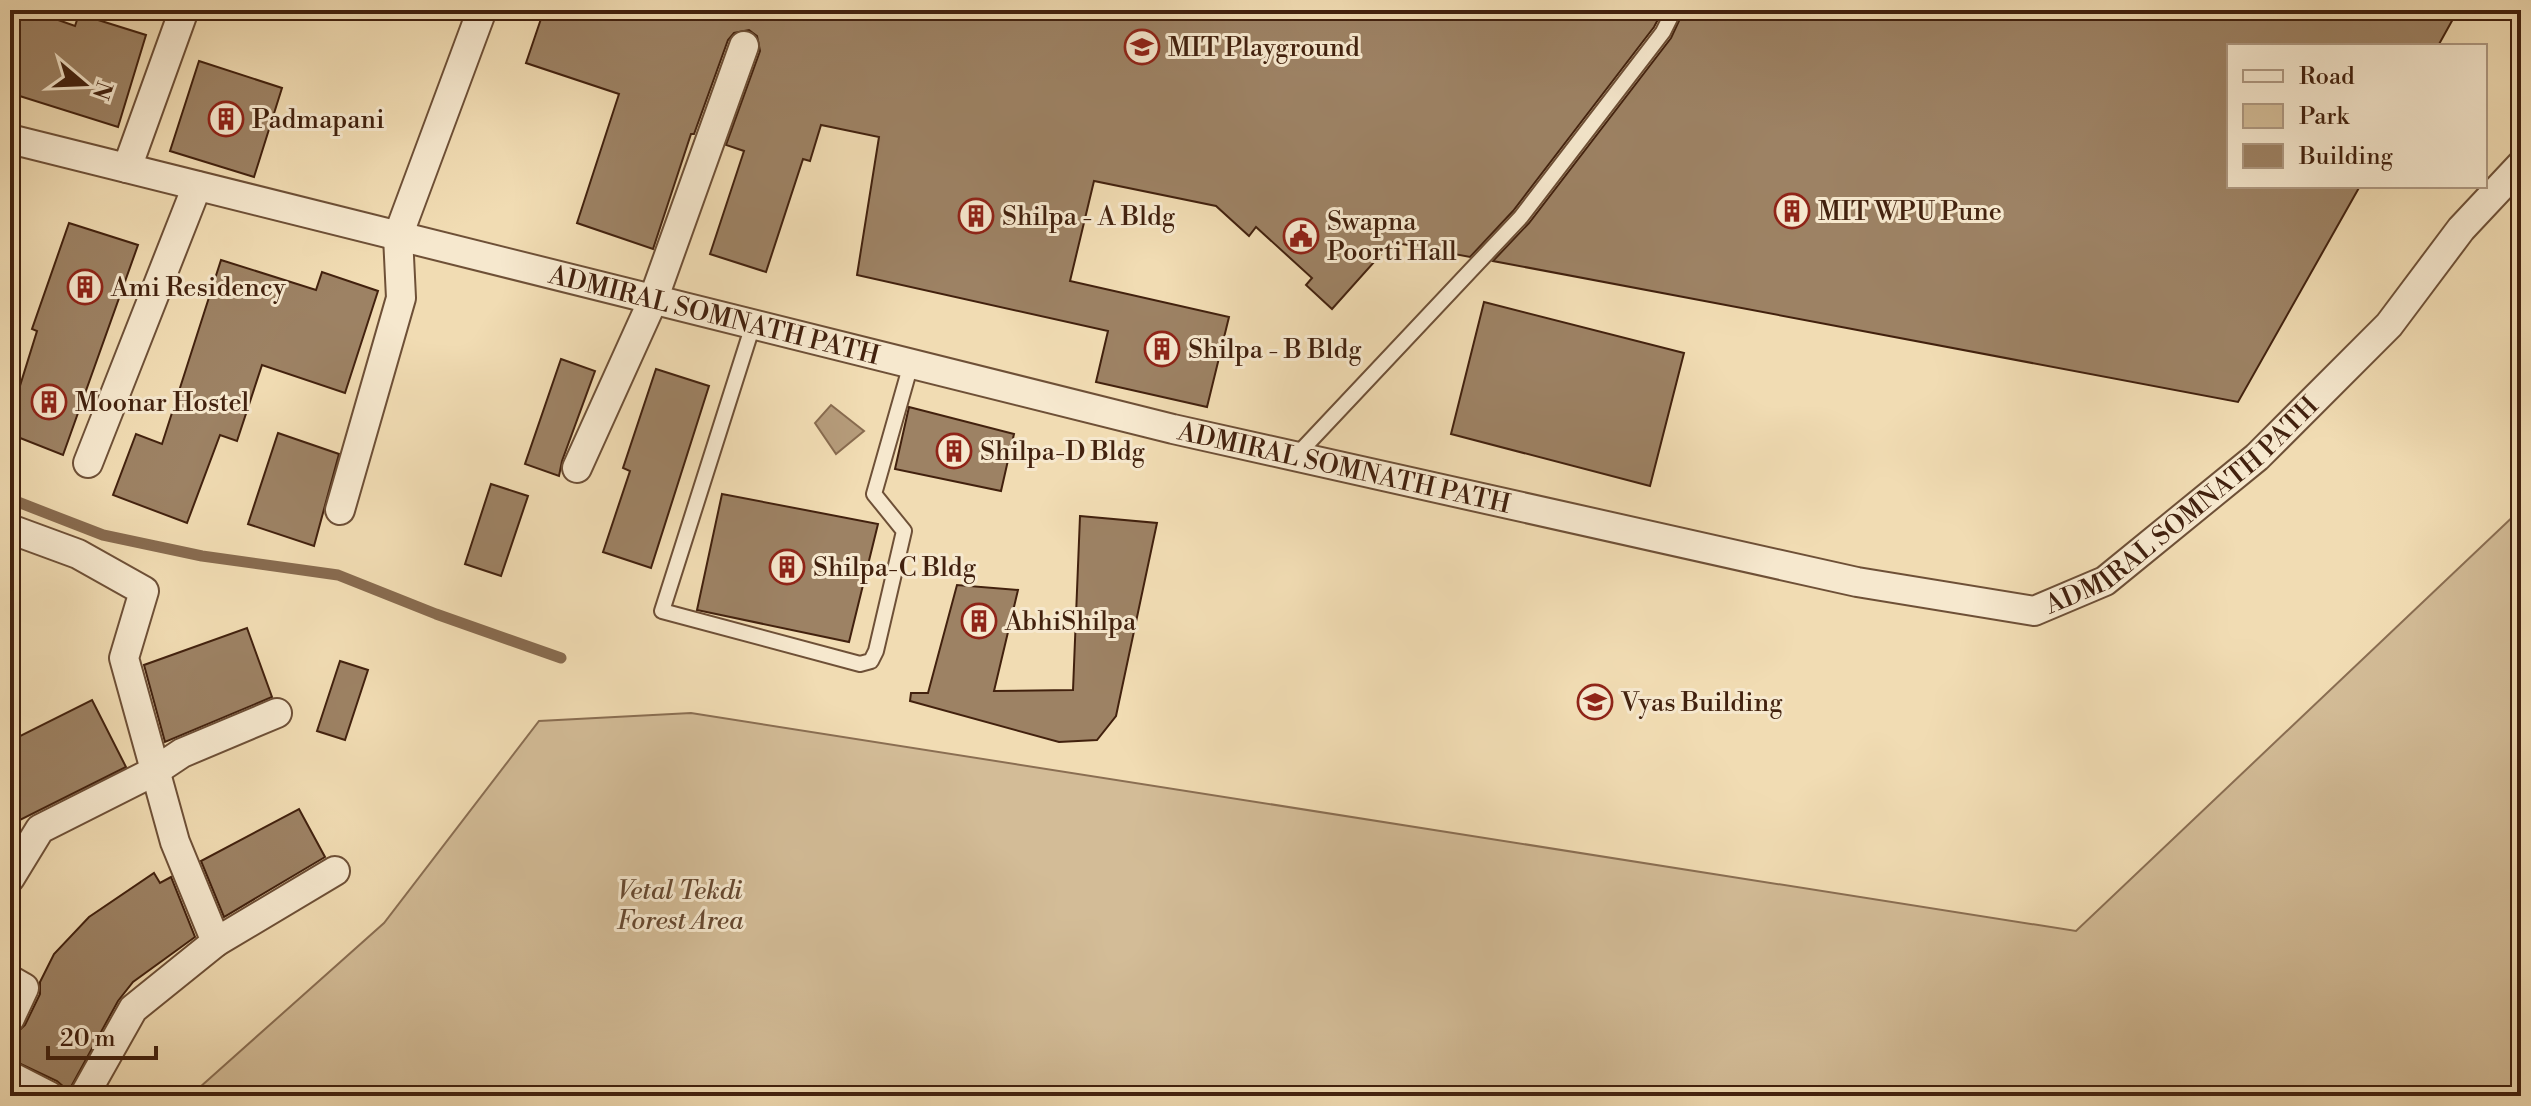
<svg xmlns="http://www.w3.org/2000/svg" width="2531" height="1106" font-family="'Libre Bodoni',serif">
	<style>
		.green { fill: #d3bc97; stroke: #8a6e52; stroke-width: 2 }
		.water { fill: #b69c7b; stroke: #886b4f; stroke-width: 2 }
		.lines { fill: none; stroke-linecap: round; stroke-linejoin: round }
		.stream { stroke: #886b4f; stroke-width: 11 }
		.building { fill: #9d8264; stroke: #42210e; stroke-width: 2 }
		.lane-casing { stroke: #6e5037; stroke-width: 18 }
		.street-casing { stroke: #6e5037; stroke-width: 32 }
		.lane { stroke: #f6e8ce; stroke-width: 14 }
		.street { stroke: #f6e8ce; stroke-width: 28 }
		.labels { text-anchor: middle; stroke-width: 6; stroke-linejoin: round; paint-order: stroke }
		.poi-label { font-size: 26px; fill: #42210e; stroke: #f6e8ce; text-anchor: start }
		.street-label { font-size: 26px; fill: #42210e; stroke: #f6e8ce }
		.park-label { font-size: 26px; font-style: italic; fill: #664830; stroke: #f6e8ce }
	</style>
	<rect width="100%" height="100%" fill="#f1dcb3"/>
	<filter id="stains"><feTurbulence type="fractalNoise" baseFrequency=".0025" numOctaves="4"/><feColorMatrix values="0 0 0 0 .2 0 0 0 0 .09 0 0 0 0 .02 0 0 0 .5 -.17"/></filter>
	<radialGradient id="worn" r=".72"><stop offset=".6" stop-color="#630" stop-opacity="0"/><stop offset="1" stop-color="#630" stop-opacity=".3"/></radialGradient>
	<polygon class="green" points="2521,509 2521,1096 190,1096 384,923 539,721 691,713 2076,931"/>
	<polygon class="water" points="831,405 864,431 836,454 815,423"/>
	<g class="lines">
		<polyline class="stream" points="10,499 103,535 202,556 338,575 436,614 561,658"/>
	</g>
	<g class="building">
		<polygon points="10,10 30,10 75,26 79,14 146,35 118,127 10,93"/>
		<polygon points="544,10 1663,10 1654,27 1513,211 1470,257 1392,242 1332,309 1306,285 1312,278 1256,227 1249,236 1216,206 1094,181 1070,281 1229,317 1207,407 1096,382 1108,331 857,275 879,137 821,125 810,161 803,159 766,272 710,254 744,151 726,145 760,51 757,36 749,30 734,33 728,40 694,134 691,134 653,249 577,223 619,94 526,63"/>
		<polygon points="1684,10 2458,10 2438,46 2229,46 2229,186 2360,186 2238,402 1493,261 1529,223 1671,38"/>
		<polygon points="199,61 282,88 254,177 170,151"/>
		<polygon points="69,223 138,245 63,455 10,434 10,418 37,331 32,329"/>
		<polygon points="221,260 316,290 322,272 378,291 345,393 262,365 237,441 220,435 187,523 113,495 136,434 162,444"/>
		<polygon points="1484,302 1684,353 1650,486 1451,434"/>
		<polygon points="561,359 595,371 562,461 559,476 525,464"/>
		<polygon points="656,369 709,386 651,568 603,552 630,471 623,468"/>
		<polygon points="909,407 1014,434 1001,491 895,469"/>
		<polygon points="278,433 339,454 314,546 248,524"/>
		<polygon points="491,484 528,496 501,576 465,564"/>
		<polygon points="722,494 878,524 849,642 697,610"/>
		<polygon points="1080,516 1157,523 1116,716 1097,740 1059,742 910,701 911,693 928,693 957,585 1018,590 994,691 1073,690"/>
		<polygon points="247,628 272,697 165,742 144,665"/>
		<polygon points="340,661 368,670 345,740 317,731"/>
		<polygon points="92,700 126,767 10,825 10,741"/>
		<polygon points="299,809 325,857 224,917 201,861"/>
		<polygon points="154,873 160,883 171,877 195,937 133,982 118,1001 66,1096 64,1087 57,1081 10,1059 10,1039 25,1025 40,994 40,982 54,954 89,917"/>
	</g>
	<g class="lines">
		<g class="lane-casing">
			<g id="lane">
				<polyline points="753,325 662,611 860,664 871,661 876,651 904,531 874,494 911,364"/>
				<polyline points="1295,457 1521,217 1663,32 1674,10"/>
			</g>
		</g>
		<g class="street-casing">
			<g id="street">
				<path id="s1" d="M 10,139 L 1173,429 L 1857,582 L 2034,611 L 2105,581 L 2257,457 L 2389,325 L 2461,229 L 2521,165"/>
				<polyline points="127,168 184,10"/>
				<polyline points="88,463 197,186"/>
				<polyline points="577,468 653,300 744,46"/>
				<polyline points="340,510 401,298 398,236 482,10"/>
				<polyline points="10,529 78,554 144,591 124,658 175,842 216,942"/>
				<polyline points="10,878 40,829 155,771 182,753 277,713"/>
				<polyline points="10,980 24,988 10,1018"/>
				<polyline points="10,1076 49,1096"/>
				<polyline points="84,1096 133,1009 216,942 335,871"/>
			</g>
		</g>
		<use href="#lane" class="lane"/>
		<use href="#street" class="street"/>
	</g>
	<defs>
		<g id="university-ring" transform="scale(1.8)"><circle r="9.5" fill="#f6e8ce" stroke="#8f2418" stroke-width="1.5"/><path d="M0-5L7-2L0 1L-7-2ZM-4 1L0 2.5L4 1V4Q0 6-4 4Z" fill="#8f2418"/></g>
		<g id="building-ring" transform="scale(1.8)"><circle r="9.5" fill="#f6e8ce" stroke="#8f2418" stroke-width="1.5"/><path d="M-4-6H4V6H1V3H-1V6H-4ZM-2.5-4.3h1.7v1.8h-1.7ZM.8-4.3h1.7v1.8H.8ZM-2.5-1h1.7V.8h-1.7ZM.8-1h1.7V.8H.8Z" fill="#8f2418"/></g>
		<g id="civic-ring" transform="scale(1.8)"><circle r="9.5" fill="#f6e8ce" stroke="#8f2418" stroke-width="1.5"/><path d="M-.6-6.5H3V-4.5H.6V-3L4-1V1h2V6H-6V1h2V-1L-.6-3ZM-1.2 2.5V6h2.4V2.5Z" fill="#8f2418"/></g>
	</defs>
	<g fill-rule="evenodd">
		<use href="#university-ring" x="1142" y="47"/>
		<use href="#building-ring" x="226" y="119"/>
		<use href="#building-ring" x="1792" y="211"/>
		<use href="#building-ring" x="976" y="216"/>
		<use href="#civic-ring" x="1301" y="236"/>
		<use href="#building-ring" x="85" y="287"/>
		<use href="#building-ring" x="1162" y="349"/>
		<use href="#building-ring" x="49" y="402"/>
		<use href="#building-ring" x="954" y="451"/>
		<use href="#building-ring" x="787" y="567"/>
		<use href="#building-ring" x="979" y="621"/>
		<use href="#university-ring" x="1595" y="702"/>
	</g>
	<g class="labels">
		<g class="poi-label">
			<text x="1168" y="56">MIT Playground</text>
			<text x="252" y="128">Padmapani</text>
			<text x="1818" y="220">MIT WPU Pune</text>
			<text x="1002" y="225">Shilpa - A Bldg</text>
			<text x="1327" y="230">Swapna<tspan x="1327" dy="30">Poorti Hall</tspan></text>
			<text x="111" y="296">Ami Residency</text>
			<text x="1188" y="358">Shilpa - B Bldg</text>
			<text x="75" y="411">Moonar Hostel</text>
			<text x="980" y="460">Shilpa-D Bldg</text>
			<text x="813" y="576">Shilpa-C Bldg</text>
			<text x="1005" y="630">AbhiShilpa</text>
			<text x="1621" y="711">Vyas Building</text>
		</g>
		<g class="street-label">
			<text dy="9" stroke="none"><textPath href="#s1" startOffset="726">ADMIRAL SOMNATH PATH</textPath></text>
			<text dy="9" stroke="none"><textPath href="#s1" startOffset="1374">ADMIRAL SOMNATH PATH</textPath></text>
			<text dy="9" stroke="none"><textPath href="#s1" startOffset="2262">ADMIRAL SOMNATH PATH</textPath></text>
		</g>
		<g class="park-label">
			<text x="680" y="899">Vetal Tekdi<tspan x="680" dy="30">Forest Area</tspan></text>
		</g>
	</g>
	<rect width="2531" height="1106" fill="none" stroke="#f1dcb3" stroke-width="40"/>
	<rect x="12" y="12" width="2507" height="1082" fill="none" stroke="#42210e" stroke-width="4"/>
	<rect x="20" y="20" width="2491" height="1066" fill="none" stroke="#42210e" stroke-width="2"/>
	<rect x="2227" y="44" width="260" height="144" fill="#f6e8ce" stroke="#ae9881" stroke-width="2"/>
	<rect x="2243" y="70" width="40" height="12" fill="#f6e8ce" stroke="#ae9881" stroke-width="2"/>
	<text x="2299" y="84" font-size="24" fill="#42210e">Road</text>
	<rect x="2243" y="104" width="40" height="24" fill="#d3bc97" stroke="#ae9881" stroke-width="2"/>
	<text x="2299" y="124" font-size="24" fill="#42210e">Park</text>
	<rect x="2243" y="144" width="40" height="24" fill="#9d8264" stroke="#ae9881" stroke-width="2"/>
	<text x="2299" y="164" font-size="24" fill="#42210e">Building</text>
	<g transform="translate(84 84) rotate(109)" stroke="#f6e8ce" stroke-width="6" paint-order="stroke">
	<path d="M0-6L14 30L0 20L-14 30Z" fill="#42210e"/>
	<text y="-12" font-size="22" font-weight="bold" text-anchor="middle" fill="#42210e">N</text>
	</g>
	<path d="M48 1046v12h108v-12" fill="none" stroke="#42210e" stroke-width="4"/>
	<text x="60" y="1046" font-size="24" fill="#42210e" stroke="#f6e8ce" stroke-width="6" paint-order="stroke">20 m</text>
	<rect width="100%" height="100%" filter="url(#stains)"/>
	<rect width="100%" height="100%" fill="url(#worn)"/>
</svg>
